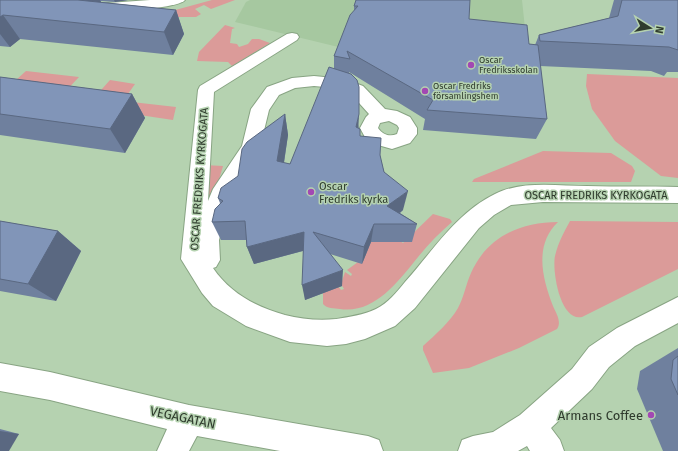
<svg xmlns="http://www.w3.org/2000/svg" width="678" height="451" font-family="'Fira Sans',sans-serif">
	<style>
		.built { fill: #a6c8a0 }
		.green { fill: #db9b99 }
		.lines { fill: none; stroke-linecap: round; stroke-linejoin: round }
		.minor-casing { stroke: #88a483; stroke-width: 2 }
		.minor { fill: #fff; fill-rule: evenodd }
		.wall { fill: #6f809e }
		.shaded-wall { fill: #5a6881 }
		.building { fill: #8195b8; stroke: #5a6881 }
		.poi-dot { fill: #a248b3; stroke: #b5d2b0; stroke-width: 1.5 }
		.labels { text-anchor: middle; stroke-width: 3; stroke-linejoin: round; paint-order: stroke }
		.far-poi-label { font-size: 9px; fill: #2f3b2d; stroke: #b5d2b0; text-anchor: start }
		.street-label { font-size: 11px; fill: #2f3b2d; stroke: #b5d2b0 }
		.poi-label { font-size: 11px; fill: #2f3b2d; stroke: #b5d2b0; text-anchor: start }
		.near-poi-label { font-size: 13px; fill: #2f3b2d; stroke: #b5d2b0; text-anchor: end }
		.near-street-label { font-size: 13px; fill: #2f3b2d; stroke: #b5d2b0 }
	</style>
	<rect width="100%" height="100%" fill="#b5d2b0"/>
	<polygon class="built" points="250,0 522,0 532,94 235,22 246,2"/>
	<g class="green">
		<polygon points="212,0 235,0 211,9 204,5 195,9 201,14 196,17 140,17 168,12"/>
		<polygon points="225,25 235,28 232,29 230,43 237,44 239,47 248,44 252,39 259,39 270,43 232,66 228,62 197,61 199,52"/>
		<polygon points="26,71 79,77 61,96 6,89"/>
		<polygon points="587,74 678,78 678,178 661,176 615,141 592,109 586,86"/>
		<polygon points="110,80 135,84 123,101 176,107 173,120 86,107"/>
		<polygon points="543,151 611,153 632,166 635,171 631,182 472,182 474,179"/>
		<polygon points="204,165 223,166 213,200 199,211"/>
		<path d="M 433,214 L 450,219 L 452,222 C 438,234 425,248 414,262 C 396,284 373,314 340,309 C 334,308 327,309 323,304 L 323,293 L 338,286 L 341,290 L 344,289 L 341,284 L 345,272 L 351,276 L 352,274 L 347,270 L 358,262 L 358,235 L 393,236 L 403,243 Z"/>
		<path d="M 570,221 L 678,222 L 678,269 L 582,317 C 560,322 552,271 555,256 C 558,243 564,232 570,221 Z"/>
		<path d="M 558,222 C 534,245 542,278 553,306 C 556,313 562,322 557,329 L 519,348 L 469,368 L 433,373 L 423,350 L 423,346 C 435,335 450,322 458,308 C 464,297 466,284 471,273 C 487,237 520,222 558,222 Z"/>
	</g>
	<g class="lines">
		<g class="minor-casing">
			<g id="minor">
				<path d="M 150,0 L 185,0 C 179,8 115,13 103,10 L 101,7 L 103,4 L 108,3 Z"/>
				<path d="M 292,33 L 297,34 L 299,37 L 297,40 L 214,92 L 208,201 L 213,189 L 242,146 L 251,109 L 267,87 L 292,78 L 314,76 L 344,79 L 363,86 L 385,109 L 397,111 L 410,117 L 417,128 L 417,134 L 410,143 L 392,149 L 371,143 L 366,139 L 360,128 L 366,117 L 369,114 L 351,94 L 336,88 L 314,86 L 295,88 L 279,95 L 269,110 L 260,147 L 230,196 L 219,240 L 220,260 L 216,267 L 213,268 C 230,293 256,307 285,315 C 301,319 319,321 336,319 C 349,317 364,315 376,309 C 388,303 397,292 405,282 C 433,251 456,213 495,194 C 522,180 558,186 587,186 C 618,187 648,186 678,187 L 678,203 L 543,202 L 511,205 L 494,215 L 479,228 L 415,308 L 395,326 L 365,339 L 346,344 L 327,346 L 290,342 L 246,326 L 213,306 L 202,293 L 181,259 L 198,90 L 200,86 L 287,34 ZM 389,121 L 397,125 L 399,128 L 397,134 C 390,137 383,135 378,128 L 380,123 Z"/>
				<polygon points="678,297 678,323 635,346 609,367 592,389 551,428 560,440 564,451 530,451 527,446 518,451 458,451 462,440 473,436 493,432 520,415 572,369 589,347 617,328"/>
				<polygon points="0,363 50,372 189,405 368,436 379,440 383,451 280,451 197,436 189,451 157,451 167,429 50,400 0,391"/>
			</g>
		</g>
		<use href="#minor" class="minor"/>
	</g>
	<g class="wall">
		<polygon points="0,0 128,0 115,2 101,1 101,2 176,10 184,34 173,55 20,39 10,47 0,46"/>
		<polygon points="356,0 469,19 529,44 535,45 539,35 609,18 614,0 678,0 678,72 667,72 664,76 651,71 540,66 547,119 536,139 423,130 425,119 349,72 360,136 380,155 384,172 403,210 400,213 417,224 412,242 371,242 362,264 330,254 342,286 305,300 303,251 254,264 247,247 246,240 221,240 212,222 220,203 218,198 238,176 285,114 288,135 284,163 290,164 334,69 334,56 354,11 354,6"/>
		<polygon points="0,77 132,94 145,118 125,153 0,135"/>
		<polygon points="0,221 58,231 81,251 56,301 0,291"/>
		<polygon points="678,348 678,451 663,451 637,389 640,371"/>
		<polygon points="0,429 19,434 0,451"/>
	</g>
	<g class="shaded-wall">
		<polygon points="68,0 100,0 106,12"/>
		<polygon points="114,0 128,0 115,2"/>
		<polygon points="176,10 184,34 173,55 164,32"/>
		<polygon points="3,15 20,39 10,47 0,34 0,17"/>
		<polygon points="132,94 145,118 125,153 110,129"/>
		<polygon points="285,114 288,135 281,181 277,161"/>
		<polygon points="359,114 358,135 356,127"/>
		<polygon points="408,191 403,210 385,224 387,206"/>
		<polygon points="374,224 371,242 362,264 364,247"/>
		<polygon points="58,231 81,251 56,301 28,284"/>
		<polygon points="304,232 306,250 254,264 247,247"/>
		<polygon points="343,270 342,286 305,300 302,285"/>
		<polygon points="0,431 19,434 9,451 0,451"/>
	</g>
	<g class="building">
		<polygon points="0,0 78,0 176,10 164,32 3,15 0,17"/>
		<polygon points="356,0 470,0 469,19 527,25 529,44 538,45 547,119 427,110 433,100 347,51 350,59 334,56 350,15 358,6 354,6"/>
		<polygon points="622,0 678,0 678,50 669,47 540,41 539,35 618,16"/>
		<polygon points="329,67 351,74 357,80 359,87 359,114 356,127 360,129 360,136 381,138 380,155 384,172 408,191 387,206 417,224 374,224 364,247 313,232 343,270 302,285 304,232 247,247 245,221 212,222 215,209 223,201 218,198 221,188 238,176 242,149 247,142 285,114 277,161 290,164"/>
		<polygon points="0,77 132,94 110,129 0,114"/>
		<polygon points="0,221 58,231 28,284 0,279"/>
		<polygon points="678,356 678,395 671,379 673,360"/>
	</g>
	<g class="poi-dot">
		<circle cx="471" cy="65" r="4"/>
		<circle cx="425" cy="91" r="4"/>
		<circle cx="311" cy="192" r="4"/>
		<circle cx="651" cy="415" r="4"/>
	</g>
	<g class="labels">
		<g class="far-poi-label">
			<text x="479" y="63">Oscar<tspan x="479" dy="10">Fredriksskolan</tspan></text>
			<text x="433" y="89">Oscar Fredriks<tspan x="433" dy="10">församlingshem</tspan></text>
		</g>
		<g class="street-label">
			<text transform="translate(199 179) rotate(-86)" y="4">OSCAR FREDRIKS KYRKOGATA</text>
			<text x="596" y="199">OSCAR FREDRIKS KYRKOGATA</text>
		</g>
		<g class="poi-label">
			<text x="319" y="190">Oscar<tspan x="319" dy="13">Fredriks kyrka</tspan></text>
		</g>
		<g class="near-poi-label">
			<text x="643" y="420">Armans Coffee</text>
		</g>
		<g class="near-street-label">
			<text transform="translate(183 417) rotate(12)" y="5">VEGAGATAN</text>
		</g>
	</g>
	<g transform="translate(650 28) rotate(101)" stroke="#b5d2b0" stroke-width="3" paint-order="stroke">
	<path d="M0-3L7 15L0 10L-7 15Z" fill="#2f3b2d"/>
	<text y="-6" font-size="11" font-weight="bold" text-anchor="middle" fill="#2f3b2d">N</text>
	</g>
</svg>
